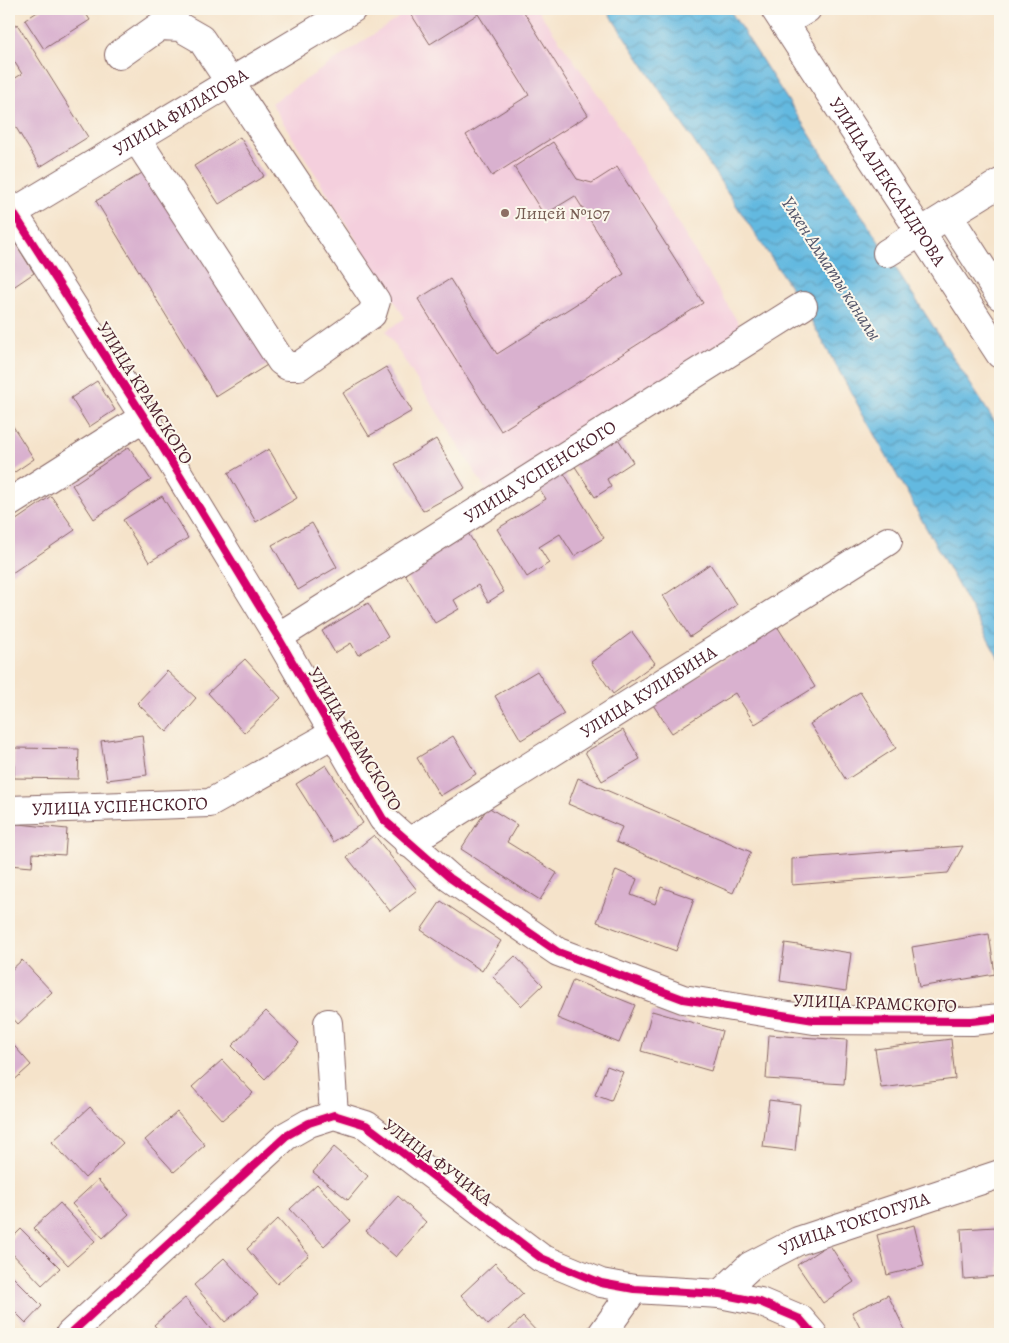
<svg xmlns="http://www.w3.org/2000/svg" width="1009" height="1343" font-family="Alegreya,serif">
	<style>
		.built { fill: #f4cfdd }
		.water { fill: url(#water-waves); stroke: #576c86 }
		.building { fill: #d9b1cf }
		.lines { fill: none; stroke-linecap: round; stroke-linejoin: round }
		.minor-casing { stroke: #866463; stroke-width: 30 }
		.minor { stroke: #fff; stroke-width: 28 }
		.cycleway-casing { stroke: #fbf7ec; stroke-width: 11 }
		.cycleway { stroke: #d6006c; stroke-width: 8 }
		.education-dot { fill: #8d6e63; stroke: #fbf7ec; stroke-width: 2 }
		.labels { text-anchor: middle; stroke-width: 4; stroke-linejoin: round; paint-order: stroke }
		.street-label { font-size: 18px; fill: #4a1f2b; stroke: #fbf7ec }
		.education-label { font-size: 18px; fill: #785e54; stroke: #fbf7ec; text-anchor: start }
		.water-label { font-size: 19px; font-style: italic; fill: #53556a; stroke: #fbf7ec }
	</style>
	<defs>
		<pattern id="water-waves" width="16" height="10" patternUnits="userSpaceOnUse" patternTransform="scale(1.25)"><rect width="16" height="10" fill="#64b9e0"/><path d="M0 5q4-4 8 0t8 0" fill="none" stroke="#5496b6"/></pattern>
	</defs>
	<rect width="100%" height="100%" fill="#fbf7ec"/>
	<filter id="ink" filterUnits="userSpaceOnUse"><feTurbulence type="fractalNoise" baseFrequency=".02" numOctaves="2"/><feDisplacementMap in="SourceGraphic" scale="10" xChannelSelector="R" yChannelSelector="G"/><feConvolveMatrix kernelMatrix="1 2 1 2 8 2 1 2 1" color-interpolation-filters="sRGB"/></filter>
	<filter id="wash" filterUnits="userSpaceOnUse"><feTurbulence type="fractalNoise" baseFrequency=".0096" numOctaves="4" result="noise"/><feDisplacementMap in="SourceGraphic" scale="20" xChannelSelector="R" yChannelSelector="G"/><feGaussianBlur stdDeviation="1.12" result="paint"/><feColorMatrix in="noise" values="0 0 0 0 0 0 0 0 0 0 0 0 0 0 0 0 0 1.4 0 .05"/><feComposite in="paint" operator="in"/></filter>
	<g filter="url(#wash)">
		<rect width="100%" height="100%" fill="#f5e3ca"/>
		<polygon class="built" points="402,9 537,9 607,107 742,329 488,493 386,331 405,318 271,103 398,18"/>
		<polygon class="water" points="606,9 729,9 1000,430 1000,661 803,306"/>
		<g id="blocks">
			<g class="building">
				<polygon points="42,9 83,9 90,20 44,49 25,20"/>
				<polygon points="420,9 522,9 588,115 492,176 466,135 529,95 478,14 430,44 411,14"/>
				<polygon points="17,24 88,137 40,167 9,116 9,82 22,74 9,53 9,29"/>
				<polygon points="240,137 264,176 219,204 194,166"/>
				<polygon points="553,142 577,179 592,183 617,167 703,303 501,431 418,299 450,279 497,354 624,274 575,196 544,215 514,167"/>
				<polygon points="152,167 272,362 216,397 96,201"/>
				<polygon points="9,233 34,273 9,290"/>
				<polygon points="386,367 412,411 369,436 343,393"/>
				<polygon points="97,381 115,410 89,427 71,398"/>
				<polygon points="9,420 34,459 9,476"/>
				<polygon points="613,431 633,462 607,479 611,487 595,497 570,459"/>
				<polygon points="436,439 465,488 423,511 395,464"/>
				<polygon points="129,447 151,480 94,519 72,485"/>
				<polygon points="269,449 297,498 256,522 228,473"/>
				<polygon points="560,467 604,538 574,556 560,534 539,547 549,563 527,577 497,529 546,499 539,488"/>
				<polygon points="51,496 75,530 12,573 9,567 9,525"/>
				<polygon points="162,496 188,538 149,562 123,520"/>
				<polygon points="312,523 337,567 298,590 272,545"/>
				<polygon points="468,533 504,592 488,602 478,585 454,600 459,609 435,623 404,572"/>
				<polygon points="710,564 737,605 690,637 663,596"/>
				<polygon points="368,603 388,637 358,655 351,643 335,653 322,631"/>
				<polygon points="777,626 815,687 755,724 735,693 672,733 653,705"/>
				<polygon points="632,632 655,663 613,694 591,662"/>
				<polygon points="245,659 281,698 244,733 208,693"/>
				<polygon points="167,671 196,698 167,732 137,703"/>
				<polygon points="537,671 564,714 521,740 495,696"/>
				<polygon points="860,692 896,748 846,780 810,724"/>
				<polygon points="623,730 640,759 602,781 585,752"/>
				<polygon points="142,735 147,775 107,780 101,741"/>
				<polygon points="453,736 476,774 440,796 417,758"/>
				<polygon points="14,748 79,749 78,779 14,778"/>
				<polygon points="326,765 363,823 333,842 296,784"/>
				<polygon points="578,778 751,852 733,893 616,842 622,827 568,804"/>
				<polygon points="488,807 517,825 507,842 557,873 540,900 461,849"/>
				<polygon points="9,823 67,829 65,855 33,853 32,867 9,865"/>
				<polygon points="374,835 417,890 390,911 347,857"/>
				<polygon points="963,846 948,873 792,885 792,859"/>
				<polygon points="616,870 637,879 631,895 655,904 661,887 694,899 676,951 597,922"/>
				<polygon points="441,901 501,941 482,971 421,930"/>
				<polygon points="989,934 995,974 919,987 912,947"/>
				<polygon points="785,943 851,953 846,991 780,981"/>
				<polygon points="515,956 543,985 521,1006 493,977"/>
				<polygon points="22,960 52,992 18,1024 9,1014 9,972"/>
				<polygon points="573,980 635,1005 619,1043 557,1018"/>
				<polygon points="266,1011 299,1043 265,1079 232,1046"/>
				<polygon points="652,1011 722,1031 711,1071 641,1051"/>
				<polygon points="769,1035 847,1040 844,1084 766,1079"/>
				<polygon points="951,1039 955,1079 881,1088 875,1049"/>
				<polygon points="9,1040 31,1065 9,1085"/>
				<polygon points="222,1060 253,1093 222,1120 192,1087"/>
				<polygon points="607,1066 623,1072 611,1101 595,1095"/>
				<polygon points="769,1100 800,1104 795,1151 763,1147"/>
				<polygon points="90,1107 123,1143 85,1178 52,1142"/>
				<polygon points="177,1112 205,1145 174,1172 145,1140"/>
				<polygon points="334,1147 368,1176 348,1200 313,1172"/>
				<polygon points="98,1180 129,1214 103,1238 72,1204"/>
				<polygon points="317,1184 351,1221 324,1246 290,1209"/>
				<polygon points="398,1196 426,1222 396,1257 366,1231"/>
				<polygon points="60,1203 95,1241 68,1265 33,1228"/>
				<polygon points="278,1219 309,1255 277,1284 247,1249"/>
				<polygon points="914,1225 924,1266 887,1275 877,1235"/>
				<polygon points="996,1227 1000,1276 964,1279 961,1229"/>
				<polygon points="21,1229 60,1268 42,1285 9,1250 9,1241"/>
				<polygon points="829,1244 854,1282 823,1303 797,1265"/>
				<polygon points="224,1258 258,1295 225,1322 194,1285"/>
				<polygon points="495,1263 523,1294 488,1325 461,1295"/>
				<polygon points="9,1273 42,1306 26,1323 9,1306"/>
				<polygon points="888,1295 907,1334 863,1334 852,1312"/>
				<polygon points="185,1298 213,1332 210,1334 162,1334 154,1325"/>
				<polygon points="523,1317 539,1334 505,1334"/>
			</g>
		</g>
	</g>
	<g filter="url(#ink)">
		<use href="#blocks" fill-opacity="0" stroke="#866463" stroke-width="1"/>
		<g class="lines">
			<g class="minor-casing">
				<g id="minor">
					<path id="s1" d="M 775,9 L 1000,354"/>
					<polyline points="784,23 807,9"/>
					<polyline points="119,55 160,26 180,27 201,39 376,301 372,314 299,366 288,366 281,361 136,138"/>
					<polyline points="9,206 144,417 278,637 383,819 450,878 558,952 683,999 814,1020 972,1021 1000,1018"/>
					<path id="s2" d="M 9,215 L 352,9"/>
					<polyline points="948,215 1000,296"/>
					<polyline points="887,253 1000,183"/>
					<polyline points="9,503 144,417"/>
					<path id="s3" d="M 278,637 L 803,306"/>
					<path id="s4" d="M 9,810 L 210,803 L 333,734"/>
					<path id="s5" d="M 408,843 L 888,541"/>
					<polyline points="328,1023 334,1115"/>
					<path id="s6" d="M 720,1294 L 750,1266 L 798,1241 L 1000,1174"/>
					<polyline points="70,1334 286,1136 309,1123 334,1115 366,1125 541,1258 601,1283 634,1289 720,1294 760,1302 800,1319 813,1334"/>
					<polyline points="602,1334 634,1289"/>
				</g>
			</g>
			<use href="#minor" class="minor"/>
			<g class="cycleway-casing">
				<g id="cycleway">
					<polyline points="9,206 144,417 278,637 383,819 450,878 558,952 683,999 814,1020 972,1021 1000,1018"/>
					<polyline points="70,1334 286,1136 309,1123 334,1115 366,1125 541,1258 601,1283 634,1289 720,1294 760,1302 800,1319 813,1334"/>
				</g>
			</g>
			<use href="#cycleway" class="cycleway"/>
		</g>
	</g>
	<circle class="education-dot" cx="505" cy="213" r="5"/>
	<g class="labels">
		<g class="street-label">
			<text dy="6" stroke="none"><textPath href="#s2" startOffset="200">УЛИЦА ФИЛАТОВА</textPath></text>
			<text dy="6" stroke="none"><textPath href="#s1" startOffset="206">УЛИЦА АЛЕКСАНДРОВА</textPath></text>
			<text transform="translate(145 393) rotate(58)" y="6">УЛИЦА КРАМСКОГО</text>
			<text dy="6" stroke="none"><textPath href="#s3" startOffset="310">УЛИЦА УСПЕНСКОГО</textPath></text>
			<text dy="6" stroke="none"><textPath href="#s5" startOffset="284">УЛИЦА КУЛИБИНА</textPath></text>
			<text transform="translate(355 739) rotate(59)" y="6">УЛИЦА КРАМСКОГО</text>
			<text dy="6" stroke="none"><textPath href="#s4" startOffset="111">УЛИЦА УСПЕНСКОГО</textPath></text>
			<text transform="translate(875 1003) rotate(2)" y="6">УЛИЦА КРАМСКОГО</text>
			<text transform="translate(438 1162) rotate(37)" y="6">УЛИЦА ФУЧИКА</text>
			<text dy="6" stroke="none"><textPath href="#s6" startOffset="154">УЛИЦА ТОКТОГУЛА</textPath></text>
		</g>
		<g class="education-label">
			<text x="515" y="219">Лицей №107</text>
		</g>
		<g class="water-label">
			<text transform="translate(832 268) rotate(57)" y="7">Үлкен Алматы каналы</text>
		</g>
	</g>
	<rect width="1009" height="1343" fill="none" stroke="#fbf7ec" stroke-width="30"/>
</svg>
